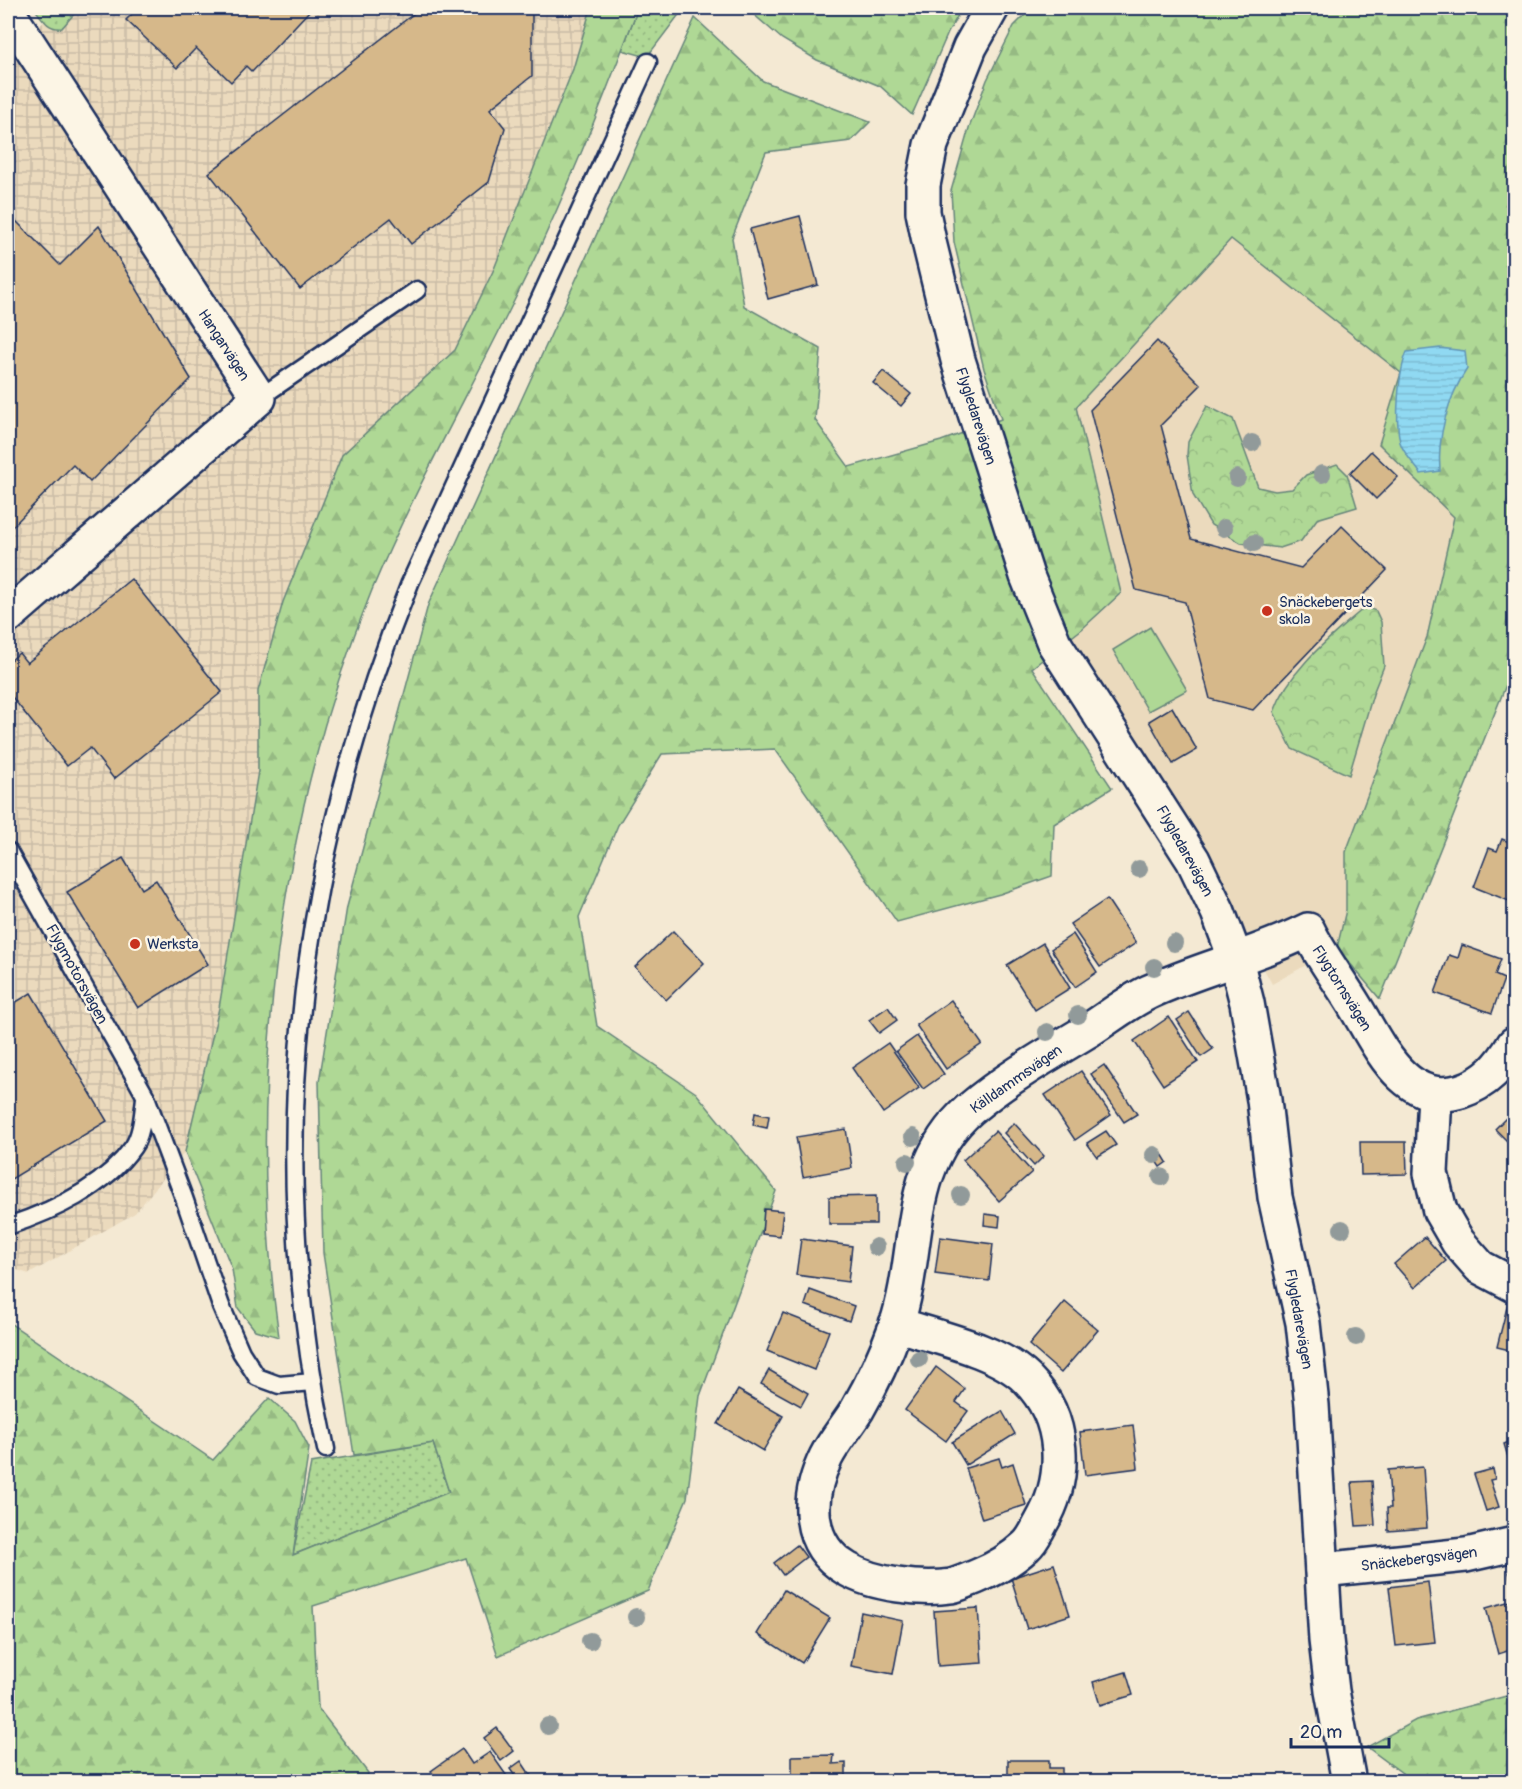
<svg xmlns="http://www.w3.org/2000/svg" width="1522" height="1789" font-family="Pangolin,sans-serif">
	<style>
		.built { fill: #ebdabd }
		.industrial { fill: url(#industrial-grid) }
		.grass { fill: url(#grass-dots); stroke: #65847a; stroke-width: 1.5 }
		.forest { fill: url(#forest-firs); stroke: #65847a; stroke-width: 1.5 }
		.park { fill: url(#park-crowns); stroke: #65847a; stroke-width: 1.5 }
		.pitch { fill: #afd895; stroke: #65847a; stroke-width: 1.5 }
		.water { fill: url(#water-rules); stroke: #6195b7; stroke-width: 1.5 }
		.building { fill: #d6b88a; stroke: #1b2f5e; stroke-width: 1.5 }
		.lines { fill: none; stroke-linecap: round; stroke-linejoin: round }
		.service-casing { stroke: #1b2f5e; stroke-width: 21 }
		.minor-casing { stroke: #1b2f5e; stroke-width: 38 }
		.service { stroke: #fcf5e5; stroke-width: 16 }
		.minor { stroke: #fcf5e5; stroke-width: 33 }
		.tree { fill: #919a9a }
		.poi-dot { fill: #c8321e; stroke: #fcf5e5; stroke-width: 2 }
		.labels { text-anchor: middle; stroke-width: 5; stroke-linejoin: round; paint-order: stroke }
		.street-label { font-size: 15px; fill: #1b2f5e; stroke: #fcf5e5 }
		.poi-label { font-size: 15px; fill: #1b2f5e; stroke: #fcf5e5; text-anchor: start }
	</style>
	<defs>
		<pattern id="industrial-grid" width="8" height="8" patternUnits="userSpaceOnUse" patternTransform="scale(1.5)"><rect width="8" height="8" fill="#ebdabd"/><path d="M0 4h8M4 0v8" fill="none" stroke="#c9bba5"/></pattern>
		<pattern id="grass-dots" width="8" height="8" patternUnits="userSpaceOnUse" patternTransform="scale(1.5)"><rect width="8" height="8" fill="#afd895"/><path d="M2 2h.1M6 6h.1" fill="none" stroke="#96ba83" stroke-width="1.8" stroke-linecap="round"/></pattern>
		<pattern id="forest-firs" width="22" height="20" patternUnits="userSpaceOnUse" patternTransform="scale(1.5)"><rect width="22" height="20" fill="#afd895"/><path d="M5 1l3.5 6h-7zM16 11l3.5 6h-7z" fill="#96ba83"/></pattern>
		<pattern id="park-crowns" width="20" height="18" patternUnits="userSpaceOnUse" patternTransform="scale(1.5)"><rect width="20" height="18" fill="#afd895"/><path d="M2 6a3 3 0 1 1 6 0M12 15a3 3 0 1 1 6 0" fill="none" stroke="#96ba83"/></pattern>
		<pattern id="water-rules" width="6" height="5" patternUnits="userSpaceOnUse" patternTransform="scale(1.5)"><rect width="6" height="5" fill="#90d9f2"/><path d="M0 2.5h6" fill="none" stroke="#7cbbd2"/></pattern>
	</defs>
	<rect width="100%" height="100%" fill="#f4e9d3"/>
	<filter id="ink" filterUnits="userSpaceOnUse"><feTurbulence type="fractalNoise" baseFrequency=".0167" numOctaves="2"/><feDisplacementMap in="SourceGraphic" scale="12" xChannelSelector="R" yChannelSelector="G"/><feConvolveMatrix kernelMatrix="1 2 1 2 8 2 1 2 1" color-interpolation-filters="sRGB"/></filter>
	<g filter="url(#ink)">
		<polygon class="built" points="1231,239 1402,373 1379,444 1454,517 1427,637 1346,852 1346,910 1337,948 1272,984 1164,786 1070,638 1121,593 1076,407"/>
		<polygon class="industrial" points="57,8 591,8 573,69 494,269 455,350 342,455 258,691 258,771 219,1008 185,1152 135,1213 29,1274 8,1267 8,59"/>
		<g class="grass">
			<path d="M 34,8 L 79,8 L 62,28 C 48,30 42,18 34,8 Z"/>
			<polygon points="638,8 684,8 647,57 622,50"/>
			<polygon points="433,1443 449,1492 293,1555 311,1463"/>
		</g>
		<g class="forest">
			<path d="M 591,8 L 638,8 C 601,106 562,205 515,299 C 467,397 414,490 372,590 C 278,819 244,1092 279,1337 L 255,1330 L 238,1308 L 232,1269 L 185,1152 L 219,1008 L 258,771 L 258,691 L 283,602 L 342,455 L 455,350 L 494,269 L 573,69 Z"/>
			<polygon points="750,8 962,8 948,33 912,115 880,86 817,60 782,39 751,12"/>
			<polygon points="1032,8 1514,8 1514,665 1380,999 1337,948 1346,910 1346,852 1427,637 1454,517 1379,444 1401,373 1231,239 1076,407 1121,593 1082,629 1032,668 1112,788 1054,824 1052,876 1000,894 897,922 775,749 662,754 618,825 579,917 597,1026 696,1093 776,1191 700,1396 687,1498 648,1591 498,1656 466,1558 313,1606 318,1708 368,1773 366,1781 8,1781 8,1322 213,1460 269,1398 295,1421 309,1448 293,1555 449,1492 433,1443 354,1455 323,1253 319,1082 347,907 428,605 695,18 763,81 870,122 851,141 766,152 732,238 744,306 821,349 815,420 849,467 941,441 1001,419 984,369 954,242 951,191 969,128 987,80 1014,26"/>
			<polygon points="1514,1694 1514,1781 1413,1781 1367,1747 1416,1720"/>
		</g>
		<g class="park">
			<polygon points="1207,406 1233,419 1258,487 1275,491 1292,489 1306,475 1337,464 1347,474 1357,507 1317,519 1301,541 1280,548 1241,543 1211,525 1193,495 1187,455 1188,442"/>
			<path d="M 1365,607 L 1376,611 L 1381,622 L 1384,666 L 1374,691 L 1349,775 L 1292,749 L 1274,712 C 1289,669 1331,637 1365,607 Z"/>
		</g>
		<polygon class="pitch" points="1150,627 1187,690 1148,711 1113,650"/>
		<path class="water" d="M 1440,348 L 1465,351 L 1467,369 C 1448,397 1437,437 1440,471 L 1421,474 C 1415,465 1403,453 1400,442 C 1395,420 1398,373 1407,352 Z"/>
		<g class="building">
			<polygon points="138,8 312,8 252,72 246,66 231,82 196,48 177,68 126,20"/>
			<polygon points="421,8 532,8 532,76 490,109 505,128 489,182 411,244 391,218 300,289 209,173"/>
			<polygon points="8,213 60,265 99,226 191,379 90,482 73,465 8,531"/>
			<polygon points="800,216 818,285 768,299 750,229"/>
			<polygon points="1157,341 1201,385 1161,425 1191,539 1301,568 1342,526 1387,570 1253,710 1210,699 1185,602 1136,590 1090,410"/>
			<polygon points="883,371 911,394 901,406 873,383"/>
			<polygon points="1371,451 1398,477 1376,499 1350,473"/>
			<polygon points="131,579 222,692 114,779 90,748 67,766 8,692 8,663 19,653 27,663"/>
			<polygon points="1172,707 1197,750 1173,764 1149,721"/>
			<polygon points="1502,839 1514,844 1514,903 1474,887 1489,848 1497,851"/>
			<polygon points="123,858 142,889 156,880 208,964 138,1008 67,892"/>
			<polygon points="1107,899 1136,943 1100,967 1070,924"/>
			<polygon points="673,931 704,963 666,1000 635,967"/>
			<polygon points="1073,934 1097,972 1075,987 1051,949"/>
			<polygon points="1043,943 1070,988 1035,1010 1007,965"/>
			<polygon points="1462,945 1501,959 1495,975 1504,979 1492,1013 1435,993 1449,955 1458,958"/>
			<polygon points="31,993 107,1121 8,1181 8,1007"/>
			<polygon points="951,1000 982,1044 946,1069 916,1025"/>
			<polygon points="888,1007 897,1020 879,1033 869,1020"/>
			<polygon points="1189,1012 1213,1049 1201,1057 1177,1020"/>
			<polygon points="1169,1017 1198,1062 1163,1085 1134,1041"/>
			<polygon points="917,1036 944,1074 923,1089 896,1051"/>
			<polygon points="888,1043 919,1088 883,1113 852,1068"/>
			<polygon points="1104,1065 1137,1114 1124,1122 1091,1074"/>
			<polygon points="1081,1071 1111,1115 1075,1140 1045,1095"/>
			<polygon points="1514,1110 1514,1148 1495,1129"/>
			<polygon points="755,1113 769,1116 767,1128 753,1125"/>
			<polygon points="1014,1123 1044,1156 1034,1166 1004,1133"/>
			<polygon points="846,1129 852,1168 803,1177 796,1137"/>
			<polygon points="995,1131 1032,1172 999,1201 963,1160"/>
			<polygon points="1106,1131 1116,1145 1097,1157 1087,1143"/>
			<polygon points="1360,1142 1406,1142 1407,1174 1361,1175"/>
			<polygon points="1162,1154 1167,1162 1160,1167 1154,1158"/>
			<polygon points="876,1196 876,1224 829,1224 829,1197"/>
			<polygon points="764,1209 783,1211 780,1236 762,1234"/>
			<polygon points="985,1214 1000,1216 999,1227 984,1225"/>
			<polygon points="940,1237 993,1244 989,1281 935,1274"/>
			<polygon points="1425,1237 1446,1261 1415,1288 1394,1264"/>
			<polygon points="801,1239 852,1246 848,1282 796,1275"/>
			<polygon points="810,1290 854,1306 849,1321 805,1305"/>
			<polygon points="1065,1302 1098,1330 1061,1373 1029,1345"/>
			<polygon points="1508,1303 1514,1304 1514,1351 1497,1347"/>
			<polygon points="783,1313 829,1331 814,1370 767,1351"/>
			<polygon points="936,1367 965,1389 956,1402 968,1411 946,1441 905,1410"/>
			<polygon points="769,1370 808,1393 801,1406 761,1384"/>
			<polygon points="738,1390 783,1416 763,1451 718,1424"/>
			<polygon points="1002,1411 1015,1434 966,1465 952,1442"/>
			<polygon points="1133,1425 1138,1468 1085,1475 1080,1432"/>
			<polygon points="1514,1440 1514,1477 1504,1444"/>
			<polygon points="999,1458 1002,1467 1013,1463 1026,1505 982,1519 966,1468"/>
			<polygon points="1423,1467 1427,1528 1388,1531 1387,1508 1391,1508 1388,1470"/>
			<polygon points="1493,1469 1495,1479 1490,1480 1499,1507 1486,1511 1474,1474"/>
			<polygon points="1372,1481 1375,1525 1356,1526 1352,1482"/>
			<polygon points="797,1545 806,1557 783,1575 774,1563"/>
			<polygon points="1054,1564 1070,1615 1027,1629 1011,1578"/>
			<polygon points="1514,1571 1514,1594 1509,1572"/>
			<polygon points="1428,1582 1435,1642 1396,1646 1389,1587"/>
			<polygon points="784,1590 830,1618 802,1663 757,1634"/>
			<polygon points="1514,1600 1514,1649 1498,1654 1486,1608"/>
			<polygon points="978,1608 982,1663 938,1666 934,1611"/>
			<polygon points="861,1612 903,1621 893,1674 851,1666"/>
			<polygon points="1126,1672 1133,1695 1100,1705 1093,1682"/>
			<polygon points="497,1728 514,1751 501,1761 484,1738"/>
			<polygon points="462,1749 472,1764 490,1752 511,1782 438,1782 431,1771"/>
			<polygon points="834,1755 833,1764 846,1763 846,1782 792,1782 792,1756"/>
			<polygon points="1008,1760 1049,1760 1049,1768 1062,1768 1062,1782 1008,1782"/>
			<polygon points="521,1761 535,1782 519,1782 510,1769"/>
			<rect x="920" y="1778" width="42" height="4"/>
		</g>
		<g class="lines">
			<g class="service-casing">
				<g id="service">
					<polyline points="259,398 417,290"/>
					<polyline points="8,851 146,1097 184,1198 221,1306 241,1352 257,1377 279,1385 313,1382"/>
					<path d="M 8,1226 C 53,1211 104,1188 133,1147 C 142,1134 143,1113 145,1098"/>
					<path d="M 326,1449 C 262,1153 298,862 410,583 L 648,62"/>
				</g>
			</g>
			<g class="minor-casing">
				<g id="minor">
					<polyline points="992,8 970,47 931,145 923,185 923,212 930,246 958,360 1027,576 1054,643 1193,860 1218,912 1236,960 1247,1003 1264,1100 1275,1197 1303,1323 1312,1405 1326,1640 1332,1691 1349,1782"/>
					<polyline points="8,12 259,398 8,616"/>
					<polyline points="1435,1095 1431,1173 1440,1211 1458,1242 1480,1267 1514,1285"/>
					<path d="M 896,1324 C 935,1337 998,1350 1027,1379 C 1066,1418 1068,1477 1041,1523 C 1037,1530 1033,1540 1026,1546 C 1012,1559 995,1569 978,1576 C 970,1579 960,1584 951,1586 C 921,1590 874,1585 847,1569 C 806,1545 806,1498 826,1457 C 834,1441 847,1426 857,1410 C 872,1384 886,1354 896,1326 C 922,1249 903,1168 970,1109 C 1005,1079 1049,1054 1089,1030 C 1108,1018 1128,1002 1149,992 C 1201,968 1256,956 1308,930 C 1321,957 1340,981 1356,1008 C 1379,1046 1406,1108 1461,1091 C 1486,1083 1501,1066 1514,1044"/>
					<polyline points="1322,1570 1466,1555 1514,1544"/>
				</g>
			</g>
			<use href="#service" class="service"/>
			<use href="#minor" class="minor"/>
		</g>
		<g class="tree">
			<circle cx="1252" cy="443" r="9"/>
			<circle cx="1322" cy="474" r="9"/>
			<circle cx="1237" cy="478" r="9"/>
			<circle cx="1224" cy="528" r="9"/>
			<circle cx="1254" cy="543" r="9"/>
			<circle cx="1139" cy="869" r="9"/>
			<circle cx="1174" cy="943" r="9"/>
			<circle cx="1154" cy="967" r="9"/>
			<circle cx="1078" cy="1015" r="9"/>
			<circle cx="1047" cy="1032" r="9"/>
			<circle cx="913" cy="1137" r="9"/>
			<circle cx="1154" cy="1155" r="9"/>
			<circle cx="907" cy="1162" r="9"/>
			<circle cx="1161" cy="1177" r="9"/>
			<circle cx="961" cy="1195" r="9"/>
			<circle cx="1342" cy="1229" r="9"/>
			<circle cx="876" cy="1247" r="9"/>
			<circle cx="1356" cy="1337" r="9"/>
			<circle cx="919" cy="1359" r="9"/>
			<circle cx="636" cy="1617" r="9"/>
			<circle cx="590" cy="1641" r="9"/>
			<circle cx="548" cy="1726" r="9"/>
		</g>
	</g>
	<g class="poi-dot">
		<circle cx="1267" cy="611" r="6"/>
		<circle cx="135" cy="944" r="6"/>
	</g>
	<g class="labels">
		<g class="street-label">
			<text transform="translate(224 345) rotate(57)" y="5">Hangarvägen</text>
			<text transform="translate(976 416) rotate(72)" y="5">Flygledarevägen</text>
			<text transform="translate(1185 851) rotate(61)" y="5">Flygledarevägen</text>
			<text transform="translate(77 974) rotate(61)" y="5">Flygmotorsvägen</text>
			<text transform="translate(1342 988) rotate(58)" y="5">Flygtornsvägen</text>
			<text transform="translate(1016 1079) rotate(-35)" y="5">Källdammsvägen</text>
			<text transform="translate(1299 1319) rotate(80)" y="5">Flygledarevägen</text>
			<text transform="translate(1419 1559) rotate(-7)" y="5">Snäckebergsvägen</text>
		</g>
		<g class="poi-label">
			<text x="1279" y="607">Snäckebergets<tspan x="1279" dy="17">skola</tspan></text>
			<text x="147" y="949">Werksta</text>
		</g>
	</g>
	<rect width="1522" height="1789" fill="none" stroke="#fcf5e5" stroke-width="30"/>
	<rect x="15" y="15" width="1492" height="1759" fill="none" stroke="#1b2f5e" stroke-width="2" filter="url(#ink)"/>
	<path d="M1291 1738v9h98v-9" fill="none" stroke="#1b2f5e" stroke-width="3"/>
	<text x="1300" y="1738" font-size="18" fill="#1b2f5e" stroke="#fcf5e5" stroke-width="4.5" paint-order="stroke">20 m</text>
</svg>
